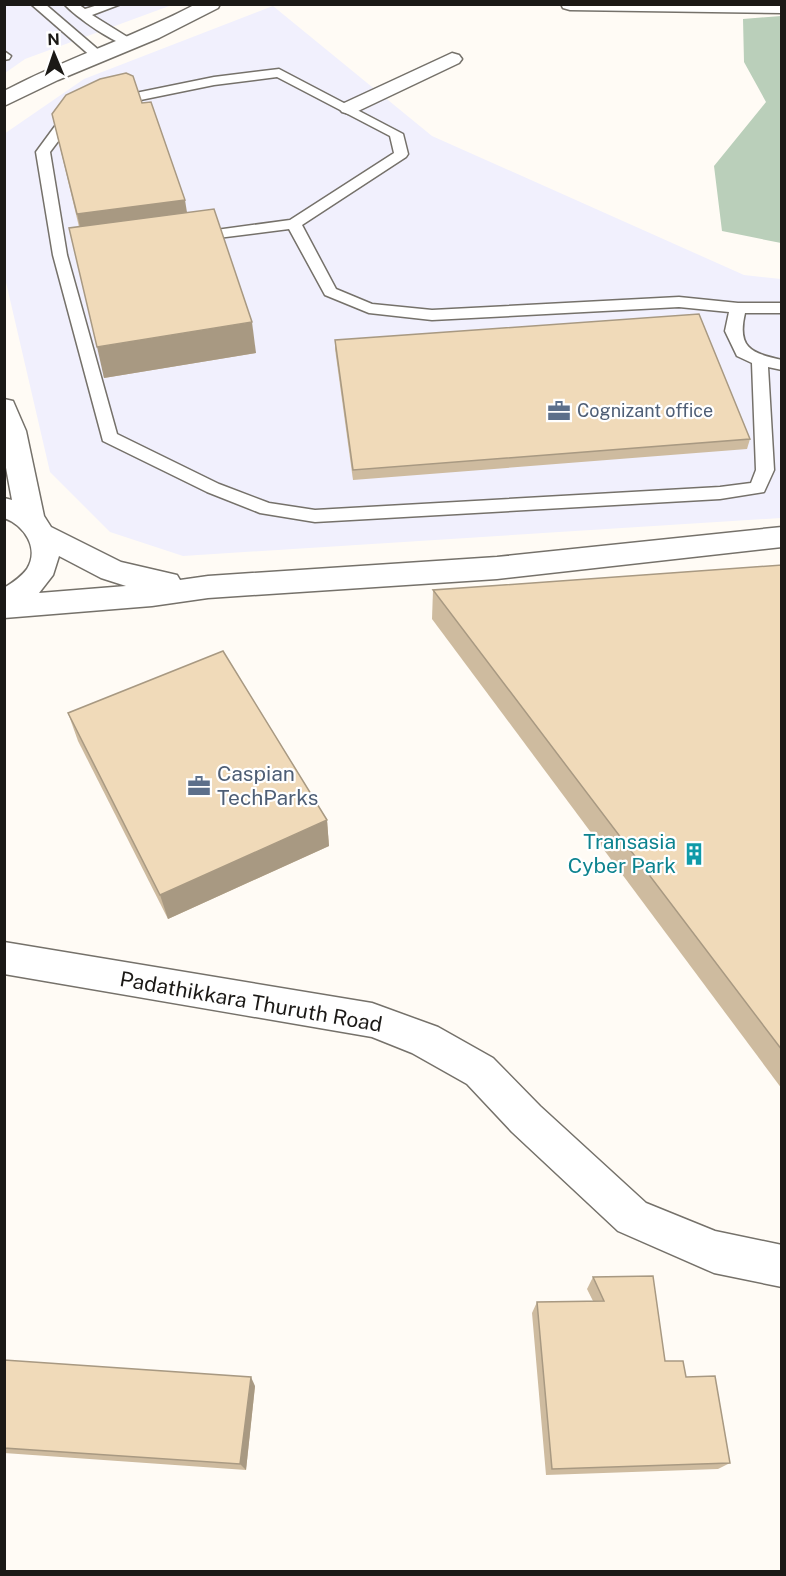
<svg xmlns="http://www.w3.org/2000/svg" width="786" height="1576" font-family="'Public Sans',sans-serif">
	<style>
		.commercial { fill: #f1f0fd }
		.green { fill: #bacfba }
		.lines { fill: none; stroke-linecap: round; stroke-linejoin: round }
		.service-casing { stroke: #75716a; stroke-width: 3 }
		.minor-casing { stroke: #75716a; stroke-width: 3 }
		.service { fill: #fff; fill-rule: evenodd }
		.minor { fill: #fff; fill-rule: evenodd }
		.wall { fill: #cebb9f }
		.shaded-wall { fill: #a89982 }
		.building { fill: #f0dab9; stroke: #a89982; stroke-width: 1.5 }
		.labels { text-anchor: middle; stroke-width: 4.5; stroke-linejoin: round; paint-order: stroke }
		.far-service-label { font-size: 18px; fill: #4e5e75; stroke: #fff; text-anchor: start }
		.service-label { font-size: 21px; fill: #4e5e75; stroke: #fff; text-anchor: start }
		.culture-label { font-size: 21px; fill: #0d838f; stroke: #fff; text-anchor: end }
		.street-label { font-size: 21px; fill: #1b1916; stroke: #fff }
	</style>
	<rect width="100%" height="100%" fill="#fffbf5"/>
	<g class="commercial">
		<polygon points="5,5 172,5 25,59 5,73"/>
		<polygon points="273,6 432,136 744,275 781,279 781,518 183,556 110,532 50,472 5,278 4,134 84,79"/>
	</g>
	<polygon class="green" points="781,16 782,16 781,243 722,231 714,166 766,102 744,62 743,19"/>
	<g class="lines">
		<g class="service-casing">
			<g id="service">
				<polygon points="31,4 45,4 101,52 103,55 101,58 93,58"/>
				<path d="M 64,4 L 78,4 L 85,9 L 101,4 L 121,4 L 92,15 L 137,43 L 135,46 C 120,49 75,16 64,4 Z"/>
				<polygon points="4,51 11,56 9,59 4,60"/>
				<path d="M 279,69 L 403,134 L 408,154 L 406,157 L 302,225 L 336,289 L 372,304 L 432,310 L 679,297 L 738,303 L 782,303 L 782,313 L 745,313 C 737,347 750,353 782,360 L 782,370 L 768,367 L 774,470 L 764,492 L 720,499 L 315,522 L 260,513 L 207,492 L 103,441 L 53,255 L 36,152 L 61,118 L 77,112 L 84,116 L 71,124 L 50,152 L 67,255 L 117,434 L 219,484 L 269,503 L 315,510 L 720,487 L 751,483 L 756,470 L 752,363 L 737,356 L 725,331 L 729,312 L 679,307 L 432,320 L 369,313 L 325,295 L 289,229 L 194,241 L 189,240 L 187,237 L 194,233 L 290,220 L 394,153 L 390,136 L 277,77 L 214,85 L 111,106 L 104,102 L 111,98 L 214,77 Z"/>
			</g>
		</g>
		<g class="minor-casing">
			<g id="minor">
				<path d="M 196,4 L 220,4 L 218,8 L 159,38 L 58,80 L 4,106 L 4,91 L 12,87 C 72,56 136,36 196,4 Z"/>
				<polygon points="561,4 782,4 782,13 570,10 563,8"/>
				<polygon points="452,53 459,55 462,59 459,63 356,112 349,114 342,112 339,108 342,104"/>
				<path d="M 4,399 L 13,401 L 26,431 L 44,516 L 51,527 L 121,562 L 177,575 L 180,580 L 208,576 L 497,557 L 782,527 L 782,547 L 497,579 L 208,598 L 152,606 L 4,618 L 4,588 C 12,583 21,577 27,569 C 40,548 24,525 4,518 L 4,498 L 12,500 L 4,457 ZM 59,556 L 101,578 L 126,586 L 39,593 L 53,575 Z"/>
				<polygon points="4,942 372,1003 438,1027 493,1058 540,1106 646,1203 715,1231 782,1245 782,1287 714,1273 618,1231 512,1132 467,1084 412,1053 372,1037 4,974"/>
			</g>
		</g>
		<use href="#service" class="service"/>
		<use href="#minor" class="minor"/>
	</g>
	<g class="wall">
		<polygon points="142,103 187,213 256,353 104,378 79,227 52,114"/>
		<polygon points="335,340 750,439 747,449 353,480 335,349"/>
		<polygon points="782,565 782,1089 432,619 433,590"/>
		<polygon points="68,713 327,820 329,846 168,919 78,741"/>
		<polygon points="593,1277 665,1361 686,1377 730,1463 718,1469 546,1475 532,1313 537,1302 593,1301 587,1289"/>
		<polygon points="4,1360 255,1386 246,1470 4,1453"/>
	</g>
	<g class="shaded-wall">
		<polygon points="185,200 190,231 84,245 77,214"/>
		<polygon points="252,322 256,353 104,378 97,347"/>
		<polygon points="327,820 329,846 168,919 160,895"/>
		<polygon points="251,1377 255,1386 246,1470 240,1464"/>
	</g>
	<g class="building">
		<polygon points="126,73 133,76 142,103 151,102 185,200 77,214 52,114 66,95 100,79"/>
		<polygon points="214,209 252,322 97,347 69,228"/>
		<polygon points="699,314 750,439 353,470 335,340"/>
		<polygon points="782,565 782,1050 433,590"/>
		<polygon points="223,651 327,820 160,895 68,713"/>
		<polygon points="653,1276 665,1361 683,1361 686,1377 715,1376 730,1463 552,1469 537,1302 604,1301 593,1277"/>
		<polygon points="4,1360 251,1377 240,1464 4,1448"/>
	</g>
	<defs>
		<g id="office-bare" transform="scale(1.8)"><path d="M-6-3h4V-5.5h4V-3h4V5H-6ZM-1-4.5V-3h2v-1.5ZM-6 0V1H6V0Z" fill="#5c6f8a" stroke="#fff" stroke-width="2.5" paint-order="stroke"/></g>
		<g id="building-bare" transform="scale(1.8)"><path d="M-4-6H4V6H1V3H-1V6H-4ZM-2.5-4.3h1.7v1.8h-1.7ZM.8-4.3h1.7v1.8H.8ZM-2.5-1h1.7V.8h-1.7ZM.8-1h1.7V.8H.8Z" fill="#0f9aa8" stroke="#fff" stroke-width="2.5" paint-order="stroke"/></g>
	</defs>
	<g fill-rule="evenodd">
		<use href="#office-bare" x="559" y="411"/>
		<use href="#office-bare" x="199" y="786"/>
		<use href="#building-bare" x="694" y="854"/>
	</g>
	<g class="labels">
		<g class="far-service-label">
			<text x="577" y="417">Cognizant office</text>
		</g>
		<g class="service-label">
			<text x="217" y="781">Caspian<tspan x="217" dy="24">TechParks</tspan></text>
		</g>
		<g class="culture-label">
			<text x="676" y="849">Transasia<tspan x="676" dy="24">Cyber Park</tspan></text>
		</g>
		<g class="street-label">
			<text transform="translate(251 1002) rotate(10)" y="7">Padathikkara Thuruth Road</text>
		</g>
	</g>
	<rect width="786" height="1576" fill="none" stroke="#1b1916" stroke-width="12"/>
	<g transform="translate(54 54) rotate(358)" stroke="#ffffff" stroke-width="4.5" paint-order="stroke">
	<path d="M0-4.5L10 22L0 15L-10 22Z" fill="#1b1916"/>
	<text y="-9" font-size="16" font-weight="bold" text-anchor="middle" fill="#1b1916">N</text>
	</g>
</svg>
